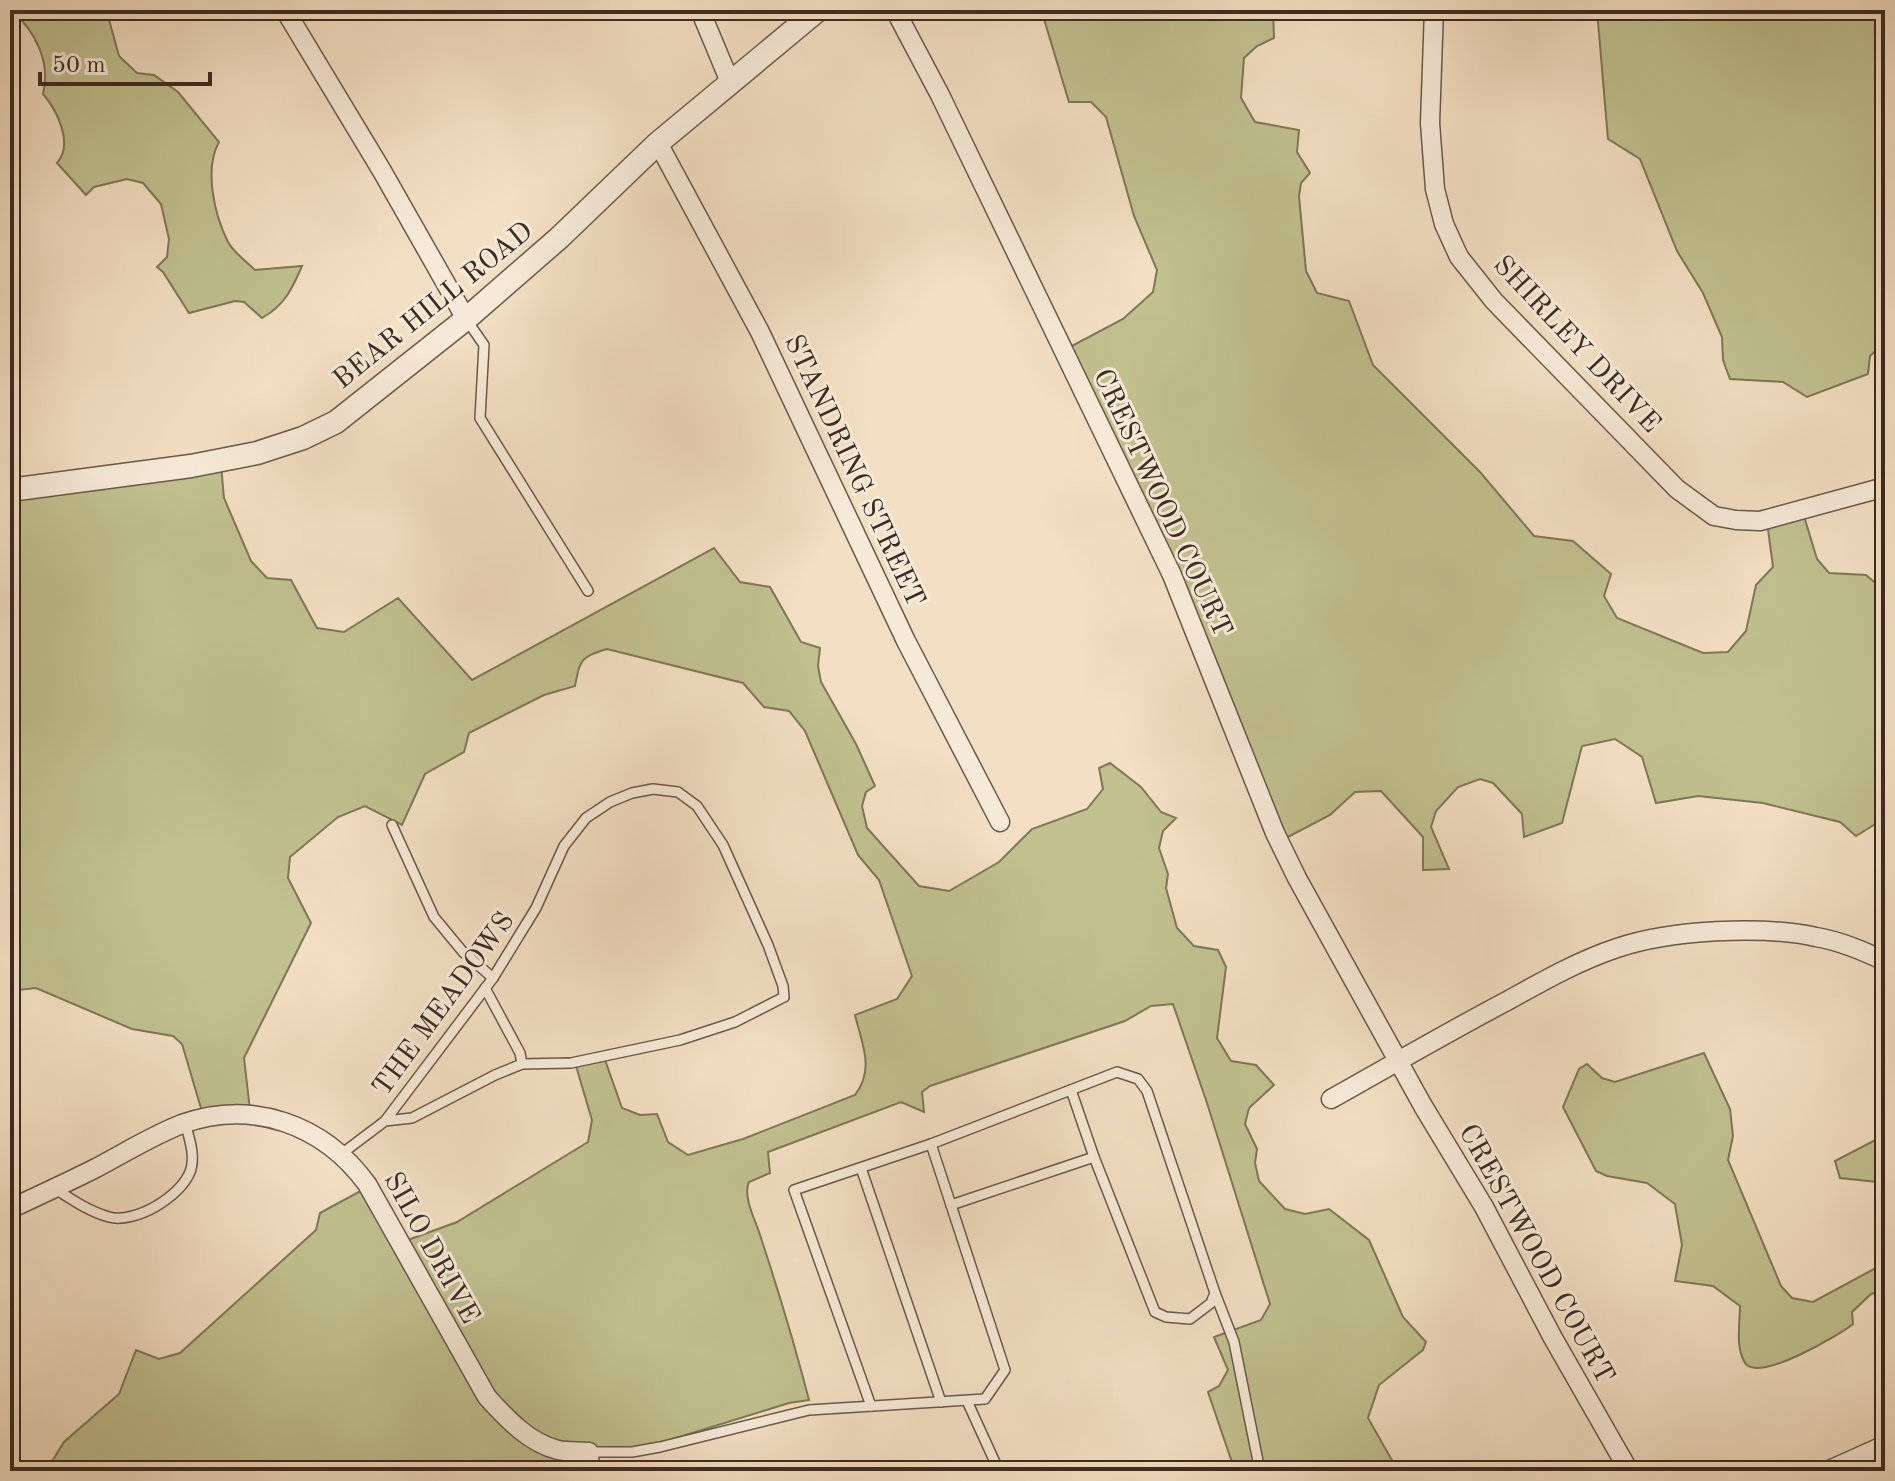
<svg xmlns="http://www.w3.org/2000/svg" width="1895" height="1481" font-family="'Old Standard TT',serif">
	<style>
		.green { fill: #c1c08f; stroke: #7f7658; stroke-width: 2 }
		.lines { fill: none; stroke-linecap: round; stroke-linejoin: round }
		.service-casing { stroke: #6a584a; stroke-width: 12 }
		.minor-casing { stroke: #6a584a; stroke-width: 21 }
		.tertiary-casing { stroke: #6a584a; stroke-width: 25 }
		.service { stroke: #f7ead8; stroke-width: 9 }
		.minor { stroke: #f7ead8; stroke-width: 18 }
		.tertiary { stroke: #f7ead8; stroke-width: 22 }
		.labels { text-anchor: middle; stroke-width: 6; stroke-linejoin: round; paint-order: stroke }
		.street-label { font-size: 28px; fill: #3d2b22; stroke: #f7ead8 }
	</style>
	<rect width="100%" height="100%" fill="#f3dfc3"/>
	<filter id="stains"><feTurbulence type="fractalNoise" baseFrequency=".0025" numOctaves="4"/><feColorMatrix values="0 0 0 0 .2 0 0 0 0 .09 0 0 0 0 .02 0 0 0 .5 -.17"/></filter>
	<radialGradient id="worn" r=".72"><stop offset=".6" stop-color="#630" stop-opacity="0"/><stop offset="1" stop-color="#630" stop-opacity=".3"/></radialGradient>
	<g class="green">
		<path d="M 12,10 L 109,10 L 108,16 L 119,56 L 137,73 L 154,75 L 178,92 L 219,142 C 204,169 214,214 228,242 C 233,252 247,262 255,270 L 302,266 C 292,289 285,305 262,318 L 244,302 L 235,301 L 189,313 L 163,272 L 157,267 L 167,257 L 169,239 L 161,204 L 143,183 L 127,179 L 94,187 L 86,195 L 57,163 C 74,144 57,110 43,94 C 51,62 36,33 12,10 Z"/>
		<polygon points="1030,10 1273,10 1274,38 1257,46 1244,58 1241,98 1255,122 1299,130 1297,152 1310,173 1301,183 1299,196 1306,271 1317,293 1349,301 1373,365 1480,472 1534,536 1573,541 1611,574 1604,596 1617,618 1703,653 1728,652 1746,631 1756,585 1773,567 1766,514 1772,508 1800,503 1817,559 1829,573 1866,575 1885,591 1885,825 1877,823 1856,836 1840,822 1763,803 1698,796 1656,803 1642,757 1615,739 1582,746 1562,823 1524,837 1522,814 1493,783 1480,779 1458,787 1436,811 1431,827 1449,869 1423,870 1423,837 1381,791 1355,792 1330,815 1284,839 1068,348 1123,319 1153,292 1157,270 1134,216 1106,117 1091,102 1069,102 1044,19"/>
		<polygon points="1597,10 1885,10 1885,342 1870,356 1868,374 1807,397 1783,382 1730,379 1723,360 1722,337 1703,293 1677,251 1640,159 1608,139"/>
		<path d="M 220,454 L 224,498 L 251,561 L 267,578 L 291,580 L 317,628 L 344,632 L 398,598 L 472,680 L 714,548 L 740,582 L 770,587 L 801,642 L 820,648 L 818,666 L 821,682 L 856,744 L 875,786 L 866,792 L 862,806 L 867,828 L 919,886 L 949,891 L 999,862 L 1032,829 L 1087,809 L 1103,789 L 1099,768 L 1110,763 L 1141,787 L 1161,812 L 1176,818 L 1163,831 L 1159,848 L 1168,874 L 1166,888 L 1177,928 L 1194,946 L 1218,950 L 1226,967 L 1217,1038 L 1231,1061 L 1256,1065 L 1274,1085 L 1249,1108 L 1245,1124 L 1257,1149 L 1255,1163 L 1259,1181 L 1285,1209 L 1305,1214 L 1329,1209 L 1369,1240 L 1403,1317 L 1426,1342 L 1423,1350 L 1379,1385 L 1368,1418 L 1398,1471 L 1235,1471 L 1208,1392 L 1219,1386 L 1228,1370 L 1214,1337 L 1261,1320 L 1270,1304 L 1207,1103 L 1173,1004 L 1151,1006 L 1125,1021 L 930,1086 L 922,1092 L 924,1112 L 901,1102 L 768,1152 L 770,1173 L 749,1182 C 743,1194 753,1216 758,1229 C 777,1286 794,1342 809,1400 L 789,1403 L 647,1447 L 573,1450 L 579,1471 L 46,1471 L 64,1442 L 119,1394 L 136,1350 L 159,1359 L 180,1353 L 316,1230 L 320,1213 L 366,1188 L 405,1241 L 457,1222 L 588,1142 L 592,1120 L 576,1066 L 605,1060 L 622,1108 L 640,1115 L 657,1114 L 668,1142 L 688,1155 L 743,1139 L 855,1095 C 875,1069 862,1044 855,1015 L 897,999 L 912,976 L 879,880 L 858,855 L 805,731 L 789,711 L 764,707 L 743,683 L 607,649 C 581,657 580,659 575,686 L 544,695 L 469,733 L 464,752 L 425,774 L 402,825 L 365,806 L 338,817 L 290,857 L 288,878 L 311,923 L 244,1058 L 250,1110 L 203,1115 L 182,1044 L 173,1036 L 132,1029 L 36,988 L 10,991 L 10,487 Z"/>
		<path d="M 1704,1053 L 1730,1109 L 1733,1136 L 1728,1160 L 1781,1286 L 1792,1298 L 1813,1302 L 1885,1263 L 1885,1290 L 1871,1294 L 1852,1312 L 1853,1324 C 1838,1336 1758,1383 1745,1363 C 1735,1347 1740,1323 1740,1306 L 1713,1286 L 1675,1281 L 1682,1245 L 1675,1204 L 1647,1183 L 1607,1176 L 1596,1171 L 1563,1107 L 1579,1069 L 1587,1064 L 1602,1078 L 1615,1082 Z"/>
		<polygon points="1885,1135 1885,1192 1877,1182 1840,1178 1835,1161"/>
	</g>
	<g class="lines">
		<g class="service-casing">
			<g id="service">
				<polyline points="466,319 484,345 480,418 588,591"/>
				<polyline points="392,825 434,917 463,952 493,978"/>
				<polyline points="485,988 520,1053 522,1064"/>
				<polyline points="1071,1090 1094,1157"/>
				<polyline points="340,1155 385,1121 493,978 536,908 564,846 586,818 610,802 632,793 653,789 678,792 697,806 723,845 768,945 783,986 784,997 735,1022 680,1040 571,1063 522,1064 495,1075 412,1118 385,1121"/>
				<polyline points="861,1168 941,1402"/>
				<path d="M 54,1188 C 71,1199 88,1211 109,1217 C 135,1224 180,1197 190,1172 C 196,1157 189,1137 185,1123"/>
				<polyline points="1215,1293 1234,1342 1260,1471"/>
				<polyline points="967,1401 999,1471"/>
				<polyline points="871,1406 794,1190 931,1144 1117,1072 1138,1079 1147,1091 1215,1293 1211,1303 1190,1319 1166,1317 1155,1312 1094,1157 951,1205"/>
				<polyline points="589,1452 632,1452 660,1447 809,1410 985,1399 1005,1370 931,1144"/>
			</g>
		</g>
		<g class="minor-casing">
			<g id="minor">
				<polyline points="285,10 382,171 466,319"/>
				<polyline points="700,10 730,82"/>
				<polyline points="895,10 940,95 1172,575 1275,833 1297,878 1423,1106 1484,1207 1553,1338 1629,1471"/>
				<polyline points="1434,10 1430,123 1435,189 1444,224 1459,257 1494,301 1677,489 1714,516 1736,520 1760,521 1885,487"/>
				<polyline points="658,143 760,332 906,641 1000,822"/>
				<path d="M 1331,1099 C 1390,1066 1448,1032 1507,1001 C 1543,981 1578,961 1617,948 C 1670,930 1761,925 1816,937 C 1840,941 1863,951 1885,961"/>
				<path d="M 10,1209 C 38,1196 66,1183 94,1169 C 123,1154 151,1136 182,1124 C 252,1099 323,1124 367,1184 L 487,1397 C 506,1418 529,1443 558,1450 C 567,1452 579,1451 589,1452 L 590,1471"/>
				<polyline points="1827,1471 1885,1445"/>
			</g>
		</g>
		<g class="tertiary-casing">
			<polyline id="tertiary" points="10,490 191,466 257,453 303,438 336,422 466,319 559,238 658,143 818,10"/>
		</g>
		<use href="#service" class="service"/>
		<use href="#minor" class="minor"/>
		<use href="#tertiary" class="tertiary"/>
	</g>
	<g class="labels">
		<g class="street-label">
			<text transform="translate(432 304) rotate(-39)" y="10">BEAR HILL ROAD</text>
			<text transform="translate(1578 343) rotate(47)" y="10">SHIRLEY DRIVE</text>
			<text transform="translate(856 470) rotate(65)" y="10">STANDRING STREET</text>
			<text transform="translate(1164 502) rotate(65)" y="10">CRESTWOOD COURT</text>
			<text transform="translate(442 1003) rotate(-54)" y="10">THE MEADOWS</text>
			<text transform="translate(433 1247) rotate(61)" y="10">SILO DRIVE</text>
			<text transform="translate(1538 1253) rotate(61)" y="10">CRESTWOOD COURT</text>
		</g>
	</g>
	<rect width="1895" height="1481" fill="none" stroke="#f3dfc3" stroke-width="40"/>
	<rect x="12" y="12" width="1871" height="1457" fill="none" stroke="#3d2b22" stroke-width="4"/>
	<rect x="20" y="20" width="1855" height="1441" fill="none" stroke="#3d2b22" stroke-width="2"/>
	<path d="M40 72v12h170v-12" fill="none" stroke="#3d2b22" stroke-width="4"/>
	<text x="52" y="72" font-size="24" fill="#3d2b22" stroke="#f7ead8" stroke-width="6" paint-order="stroke">50 m</text>
	<rect width="100%" height="100%" filter="url(#stains)"/>
	<rect width="100%" height="100%" fill="url(#worn)"/>
</svg>
